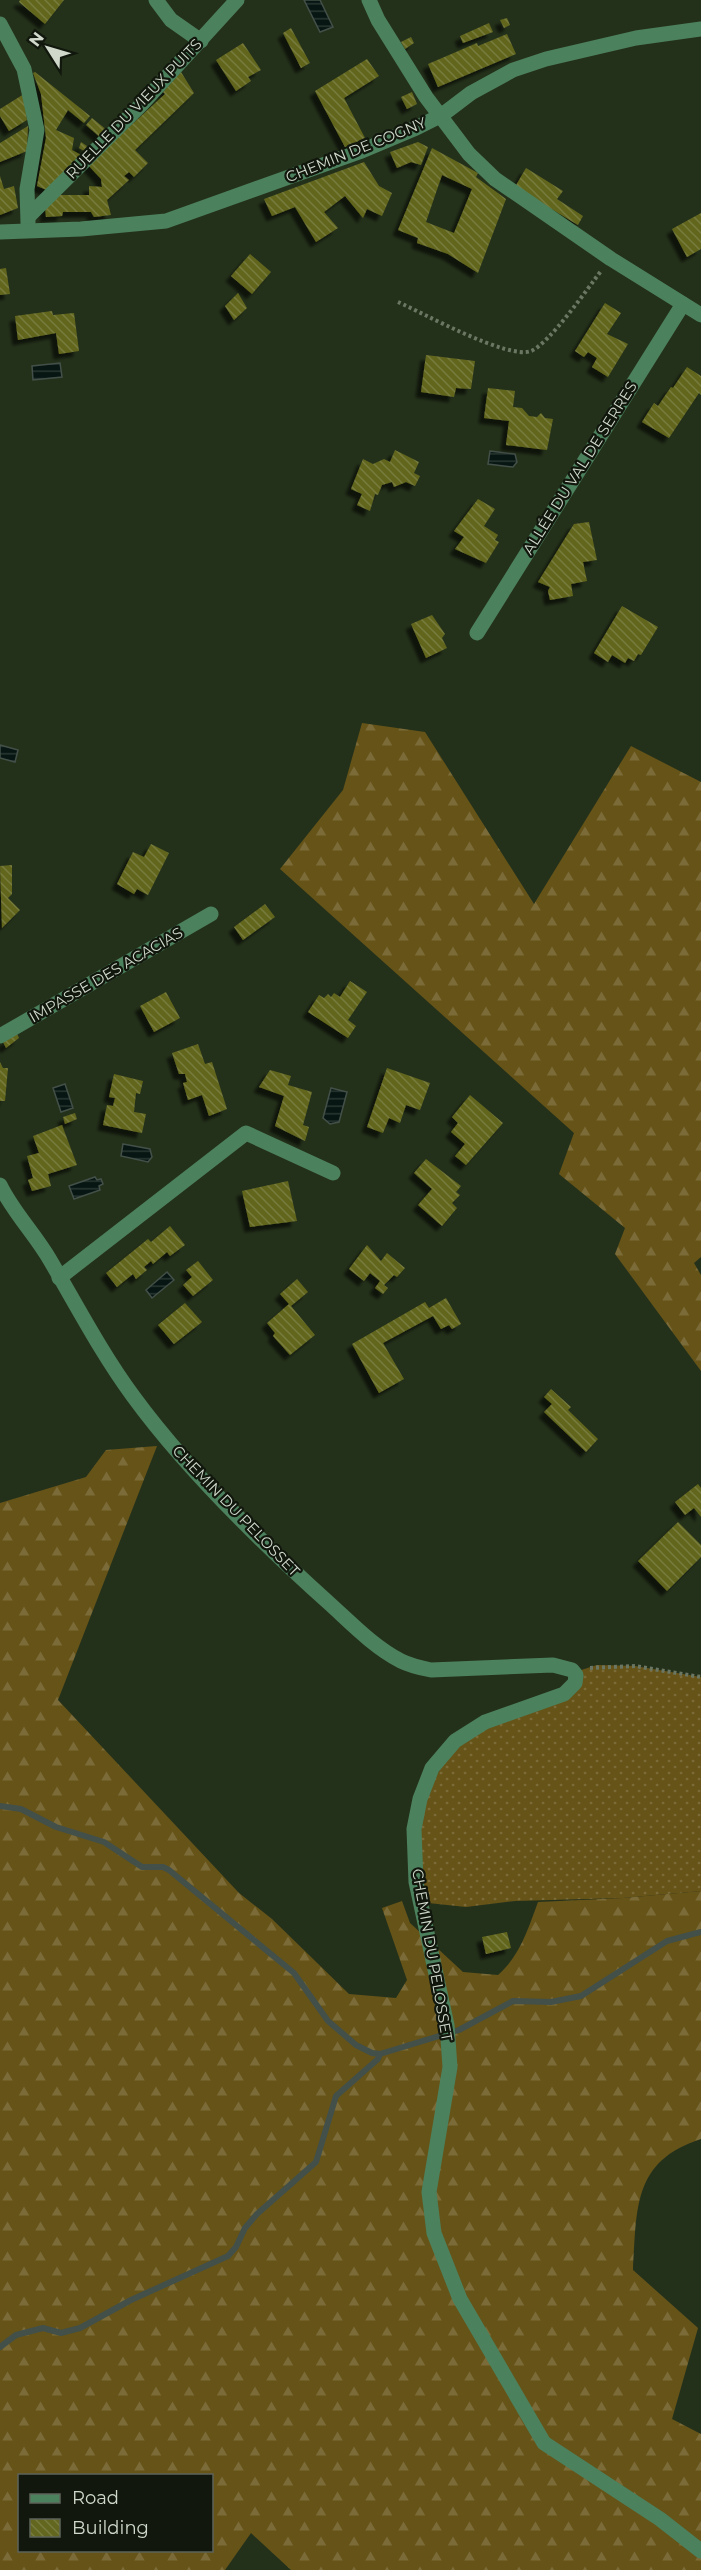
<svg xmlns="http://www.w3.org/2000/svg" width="701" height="2570" font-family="Montserrat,sans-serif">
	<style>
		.grass { fill: url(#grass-dots) }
		.forest { fill: url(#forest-firs); fill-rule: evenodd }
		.water { fill: url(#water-rules); stroke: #435049; stroke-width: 1.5 }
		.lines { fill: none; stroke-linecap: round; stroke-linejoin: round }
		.stream { stroke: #435049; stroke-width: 6 }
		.building { fill: url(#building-back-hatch); fill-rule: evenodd; filter: url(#shadow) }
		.path { stroke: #6b7763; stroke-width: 4; stroke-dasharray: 3 3; stroke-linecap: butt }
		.minor { stroke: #4c815e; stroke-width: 15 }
		.labels { text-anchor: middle; stroke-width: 4.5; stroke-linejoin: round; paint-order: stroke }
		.street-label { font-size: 15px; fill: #cfd8ca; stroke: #11170d }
	</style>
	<defs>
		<pattern id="grass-dots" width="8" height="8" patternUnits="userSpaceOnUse" patternTransform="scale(1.5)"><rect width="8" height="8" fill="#665318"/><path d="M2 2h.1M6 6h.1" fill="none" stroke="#7b6b38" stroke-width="1.8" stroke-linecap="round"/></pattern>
		<pattern id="forest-firs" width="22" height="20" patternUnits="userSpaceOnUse" patternTransform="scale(1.5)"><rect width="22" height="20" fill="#665318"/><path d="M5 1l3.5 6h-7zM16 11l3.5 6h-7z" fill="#7b6b38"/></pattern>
		<pattern id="water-rules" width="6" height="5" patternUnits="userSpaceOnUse" patternTransform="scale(1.5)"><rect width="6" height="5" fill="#071612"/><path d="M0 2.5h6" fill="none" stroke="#2a3733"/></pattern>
		<pattern id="building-back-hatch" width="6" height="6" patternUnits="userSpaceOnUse" patternTransform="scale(1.5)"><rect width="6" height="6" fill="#62661e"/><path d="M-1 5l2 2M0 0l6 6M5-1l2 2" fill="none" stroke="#777b3d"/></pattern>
		<filter id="shadow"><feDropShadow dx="-5.5" dy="5.5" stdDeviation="1.5" flood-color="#0009"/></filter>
	</defs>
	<rect width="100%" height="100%" fill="#24311a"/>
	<polygon class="grass" points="597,1665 635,1666 701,1677 701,1891 623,1898 515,1901 466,1907 419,1902 418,1810 455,1741 564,1694 575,1672"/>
	<g class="forest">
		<polygon points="362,723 425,732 534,904 631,746 701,782 701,1257 694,1263 701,1275 701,1371 615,1254 625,1228 559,1174 574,1133 280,869 343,790"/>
		<path d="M 157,1446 L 58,1700 L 239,1893 L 272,1919 L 349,1994 L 396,1998 L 407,1980 L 382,1908 L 402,1901 L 410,1923 L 463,1972 L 498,1975 C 520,1956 528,1929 538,1902 L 623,1898 L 701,1891 L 701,2139 C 632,2161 637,2210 633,2270 L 698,2328 L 672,2419 L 701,2434 L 701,2570 L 291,2570 L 251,2533 L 225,2570 L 0,2570 L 0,1503 L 86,1477 L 106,1450 ZM 20,2476 L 212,2476 L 212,2550 L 20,2550 Z"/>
	</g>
	<g class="water">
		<polygon points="304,0 320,0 333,27 320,32"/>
		<polygon points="60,363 62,377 33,380 32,366"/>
		<polygon points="490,451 515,454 517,462 513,467 488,464"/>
		<polygon points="0,745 18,750 15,762 0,758"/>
		<polygon points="65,1084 73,1108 61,1112 53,1088"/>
		<polygon points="331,1088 347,1092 339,1122 330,1124 323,1118"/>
		<polygon points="123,1144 150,1149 152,1157 148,1162 121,1156"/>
		<polygon points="95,1177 97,1180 101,1179 103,1184 99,1186 100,1190 74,1199 69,1186"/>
		<polygon points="167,1272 174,1280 152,1298 146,1290"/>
	</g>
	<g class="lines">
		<g class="stream">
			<polyline points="0,1806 21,1809 56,1827 104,1842 142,1867 163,1867 169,1870 294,1973 328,2021 356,2045 372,2053 380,2054 459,2030 513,2001 551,2002 581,1996 667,1941 701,1932"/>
			<polyline points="0,2347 16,2335 43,2328 61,2333 80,2328 131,2300 228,2256 236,2247 245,2228 257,2214 316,2162 336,2096 378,2059 380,2054"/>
		</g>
	</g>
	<g class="building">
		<polygon points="20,0 64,0 45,24 19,2"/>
		<polygon points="507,18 510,25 504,28 500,20"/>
		<polygon points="489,23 493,32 463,43 460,36"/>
		<polygon points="291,28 310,63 301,68 283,33"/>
		<polygon points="507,34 516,54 438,87 428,64 477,43 478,46"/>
		<polygon points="411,37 414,43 405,49 401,42"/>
		<polygon points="243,43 261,70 248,77 251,81 236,91 216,60"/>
		<polygon points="367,59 379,76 344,98 365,138 345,147 315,91"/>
		<polygon points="35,72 90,116 84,123 68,110 56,130 74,138 72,150 83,156 49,191 37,186 46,138 41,94 33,73"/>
		<polygon points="181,72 194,93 135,150 148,163 134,177 129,172 124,176 129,180 107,200 111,215 94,217 91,212 63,212 62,216 46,217 45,207 58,195 89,195 89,186 102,187 101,179 88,165 165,94 163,92"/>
		<polygon points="412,92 417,104 407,109 401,97"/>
		<polygon points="24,94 27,120 9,131 0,116 0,109"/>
		<polygon points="92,118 108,131 101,138 86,125"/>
		<polygon points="28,126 27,151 0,162 0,143"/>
		<polygon points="81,142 87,146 84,151 79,148"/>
		<polygon points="418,142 428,147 421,165 411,162 397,168 390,152"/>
		<path d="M 432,148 L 478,173 L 476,177 L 506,199 L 478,273 L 448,254 L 417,243 L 418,238 L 398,230 ZM 442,175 L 472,189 L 454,233 L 426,222 Z"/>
		<polygon points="364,162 379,186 392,193 382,216 367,209 363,218 345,196 324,212 338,228 316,242 295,207 272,216 264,199"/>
		<polygon points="526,168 563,191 557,199 583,216 578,225 515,187"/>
		<polygon points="0,176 4,189 14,186 18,208 0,215"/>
		<polygon points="701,213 701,249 687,257 672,229"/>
		<polygon points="250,254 271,272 252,294 231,276"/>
		<polygon points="6,268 10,294 0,295 0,269"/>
		<polygon points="238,293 247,308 234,320 225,306"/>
		<polygon points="605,303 621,313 607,334 628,344 608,377 592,367 597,358 588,352 584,357 575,351"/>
		<polygon points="52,311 53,315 74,313 79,351 59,354 56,333 18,340 15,316"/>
		<polygon points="426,355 475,361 471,389 456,388 454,397 421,392"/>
		<polygon points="687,367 701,376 701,395 699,393 669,438 642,422 654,403 658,406 671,387 673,388"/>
		<polygon points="488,388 515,391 513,407 522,408 529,416 537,417 541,413 545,418 553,419 547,450 506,445 509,421 484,418"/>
		<polygon points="395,450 419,462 414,473 420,476 415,486 406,482 394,487 392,482 382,485 378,495 375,494 370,511 357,505 362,494 351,489 363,459 373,464 384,459 390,462"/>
		<polygon points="478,499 495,509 484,526 498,535 495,540 499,542 486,563 455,549 464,537 454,531"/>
		<polygon points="589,522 597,560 583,562 587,581 571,584 573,596 550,600 548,591 550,587 538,582 574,524"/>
		<polygon points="622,606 658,627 641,655 638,654 634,661 628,658 625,663 612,655 608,662 594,653"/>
		<polygon points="432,615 445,634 442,638 447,648 426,658 411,624"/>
		<polygon points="151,844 169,853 148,895 137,889 134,894 117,884 133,852 144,857"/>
		<polygon points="12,865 12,894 8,898 20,910 2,928 0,866"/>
		<polygon points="265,904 275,917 243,940 234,927"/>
		<polygon points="350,981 367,992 348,1020 356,1026 348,1038 308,1012 319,995 324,998 328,994 331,997 334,993 340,997"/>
		<polygon points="166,992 180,1018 154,1032 140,1006"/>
		<polygon points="17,1034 19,1038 6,1048 3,1042"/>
		<polygon points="198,1044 205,1064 212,1062 227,1109 209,1116 202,1095 188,1100 183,1083 187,1082 185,1074 179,1074 172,1053"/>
		<polygon points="0,1062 3,1068 8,1068 5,1101 0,1101"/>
		<polygon points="387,1068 430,1083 420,1110 406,1105 400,1123 389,1118 383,1133 367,1127"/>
		<polygon points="270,1070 291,1076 288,1085 312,1092 303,1125 309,1127 305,1141 275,1126 284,1096 259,1087"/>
		<polygon points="114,1074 143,1081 140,1094 136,1093 134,1112 146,1114 142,1133 103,1125 107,1105 113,1106 115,1098 109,1097"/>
		<polygon points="470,1095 503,1123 466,1165 455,1156 465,1144 451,1132 458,1123 452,1117"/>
		<polygon points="75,1113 77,1119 65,1124 63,1117"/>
		<polygon points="62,1125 77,1165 48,1174 51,1186 32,1191 28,1180 33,1178 27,1156 39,1153 33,1136"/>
		<polygon points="426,1159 461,1186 456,1192 460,1195 452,1203 457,1208 442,1226 418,1205 432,1189 414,1173"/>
		<polygon points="288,1181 297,1221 250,1227 242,1191"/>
		<polygon points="170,1226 185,1245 170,1256 167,1252 153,1264 151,1261 144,1267 147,1270 136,1279 133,1274 117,1287 106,1273 148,1239 151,1242"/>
		<polygon points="367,1245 381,1261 387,1253 405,1268 397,1277 394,1275 384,1285 388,1288 383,1294 375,1288 380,1281 370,1273 364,1281 349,1269"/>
		<polygon points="198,1261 213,1280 193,1296 183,1285 192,1277 186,1270"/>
		<polygon points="297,1279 308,1292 291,1306 315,1335 290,1355 273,1336 275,1333 267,1323 289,1304 280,1294"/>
		<polygon points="446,1298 461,1324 452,1329 449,1325 441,1329 433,1316 383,1343 404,1379 379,1393 352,1344 425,1302 429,1308"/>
		<polygon points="185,1303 202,1322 174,1344 158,1325"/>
		<polygon points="551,1389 571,1407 568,1410 598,1439 586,1452 544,1412 552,1404 544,1397"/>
		<polygon points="698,1484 701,1488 701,1517 694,1508 685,1515 675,1502"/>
		<polygon points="678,1522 701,1545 701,1557 667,1591 638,1561"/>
		<polygon points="507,1932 511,1948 486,1954 482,1937"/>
	</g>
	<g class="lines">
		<g class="path">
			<path d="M 398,302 C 423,313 508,360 531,351 C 549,344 588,288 601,271"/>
			<polyline points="590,1668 635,1666 701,1677"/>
		</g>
		<g class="minor">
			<polyline points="156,0 171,20 201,41"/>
			<polyline points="369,0 378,20 426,97 469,154 495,179 611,259 701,315"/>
			<polyline points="0,24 24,69 37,130 27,189 28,223"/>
			<polyline points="29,216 142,104 237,0"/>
			<polyline points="0,232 81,229 166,221 359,152 416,128 442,115 471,93 513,70 546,59 636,38 701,29"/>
			<polyline points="477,633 683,304"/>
			<polyline points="0,1036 211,914"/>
			<path d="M 0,1185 C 13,1212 35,1234 50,1260 C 77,1306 102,1354 133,1396 C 187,1470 262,1543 330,1604 C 352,1624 374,1647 401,1661 C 411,1666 421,1668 431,1670 L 553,1665 L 572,1670 L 576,1675 L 575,1683 L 564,1694 L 485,1722 L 455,1741 L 432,1768 L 420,1799 L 414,1829 L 416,1882 L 447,2025 L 450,2067 L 429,2192 L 434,2233 L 460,2299 L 544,2443 L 660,2519 L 701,2551"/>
			<polyline points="59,1278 246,1133 333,1173"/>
		</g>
	</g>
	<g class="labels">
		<g class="street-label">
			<text transform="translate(134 109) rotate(-46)" y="5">RUELLE DU VIEUX PUITS</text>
			<text transform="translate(356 150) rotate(-22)" y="5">CHEMIN DE COGNY</text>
			<text transform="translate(580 468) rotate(-58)" y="5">ALLÉE DU VAL DE SERRES</text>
			<text transform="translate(106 975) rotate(-30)" y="5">IMPASSE DES ACACIAS</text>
			<text transform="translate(236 1511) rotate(46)" y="5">CHEMIN DU PELOSSET</text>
			<text transform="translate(432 1955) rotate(80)" y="5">CHEMIN DU PELOSSET</text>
		</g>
	</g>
	<rect x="18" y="2474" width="195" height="78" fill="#11170d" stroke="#5d6459" stroke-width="1.5"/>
	<rect x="30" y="2494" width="30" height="9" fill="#4c815e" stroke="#5d6459" stroke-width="1.5"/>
	<text x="72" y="2504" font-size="18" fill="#cfd8ca">Road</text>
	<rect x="30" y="2519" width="30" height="18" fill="url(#building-back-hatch)" stroke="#5d6459" stroke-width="1.5"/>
	<text x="72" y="2534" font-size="18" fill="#cfd8ca">Building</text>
	<g transform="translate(48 48) rotate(307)" stroke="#11170d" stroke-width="4.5" paint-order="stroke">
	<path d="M0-4.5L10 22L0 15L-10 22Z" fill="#cfd8ca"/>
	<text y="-9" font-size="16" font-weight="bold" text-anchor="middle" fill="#cfd8ca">N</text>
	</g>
</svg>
